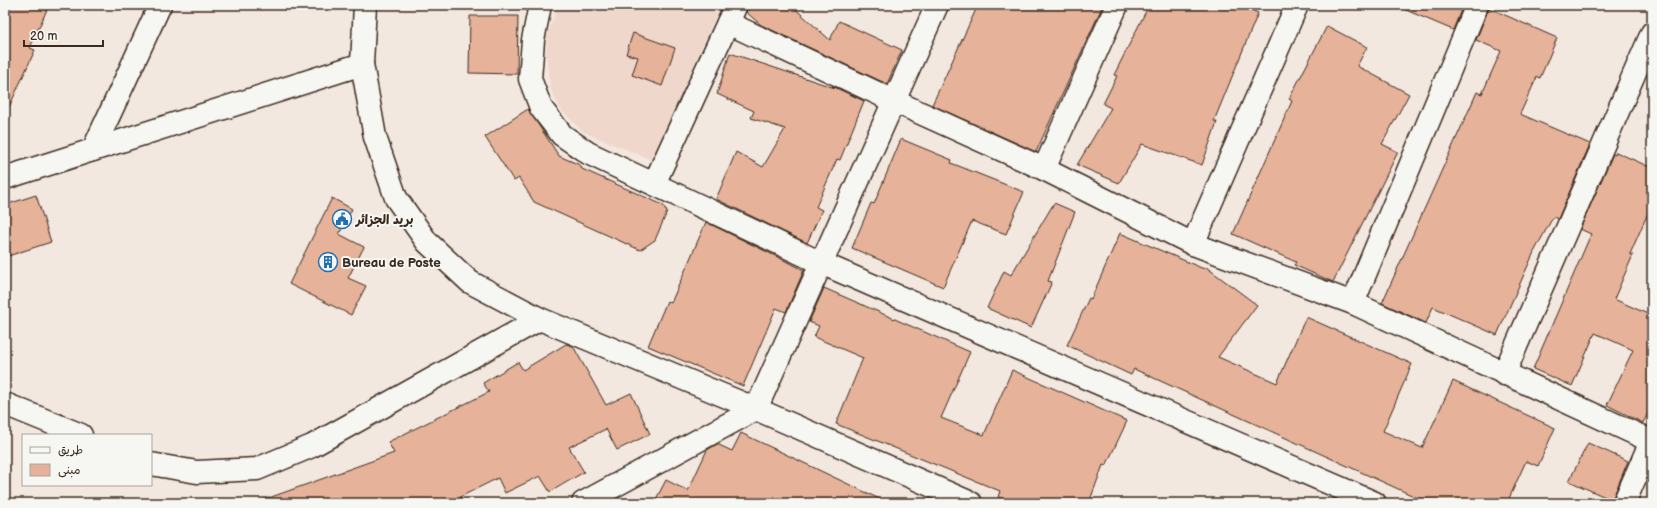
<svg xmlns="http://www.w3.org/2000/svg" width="1657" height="508" font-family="'Balsamiq Sans','Playpen Sans Arabic',sans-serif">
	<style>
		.built { fill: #efd8cb }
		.building { fill: #e6b299; stroke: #3b2a1e }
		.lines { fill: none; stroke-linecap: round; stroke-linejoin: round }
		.street-casing { stroke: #3b2a1e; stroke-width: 25 }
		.street { stroke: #f6f6f2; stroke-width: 22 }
		.labels { text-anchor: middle; stroke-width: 4; stroke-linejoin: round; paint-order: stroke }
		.poi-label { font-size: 13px; font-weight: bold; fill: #3b2a1e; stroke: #f6f6f2; text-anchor: start }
	</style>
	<rect width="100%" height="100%" fill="#f3e8e0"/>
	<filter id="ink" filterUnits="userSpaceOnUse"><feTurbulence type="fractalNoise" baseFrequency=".025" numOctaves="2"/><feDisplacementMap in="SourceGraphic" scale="8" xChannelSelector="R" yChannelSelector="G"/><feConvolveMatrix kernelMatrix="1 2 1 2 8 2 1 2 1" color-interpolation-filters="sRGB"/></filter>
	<g filter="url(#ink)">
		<polygon class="built" points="558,5 721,5 652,160 583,132 561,110 550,88 546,54 547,36"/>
		<g class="building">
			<polygon points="9,5 49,5 30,48 35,50 5,116 5,14"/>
			<polygon points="748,5 791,5 830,40 839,21 902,50 887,84 761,25 746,12"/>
			<polygon points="978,5 1103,5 1036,152 932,105"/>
			<polygon points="1149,5 1240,5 1258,13 1214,121 1217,122 1202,165 1142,144 1119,183 1077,165 1111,108 1103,104 1117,76 1114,75"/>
			<polygon points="1394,5 1463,5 1453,30"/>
			<polygon points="1489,8 1557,38 1540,78 1537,77 1520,114 1590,144 1558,219 1553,217 1534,252 1497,335 1433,307 1426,323 1382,303 1477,92 1482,94 1501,51 1476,40"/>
			<polygon points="470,16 518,16 517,74 469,73"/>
			<polygon points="1327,26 1367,47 1357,66 1409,94 1382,144 1398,152 1333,282 1294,265 1296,262 1233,234 1292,101 1289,99"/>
			<polygon points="633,33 675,48 662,86 632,75 638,57 626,54"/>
			<polygon points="730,53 835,88 832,86 864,101 840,160 837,159 816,207 822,210 807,243 716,199 736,152 763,167 785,129 751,118 754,111 717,94"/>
			<polygon points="528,109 559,156 580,165 582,169 663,205 667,212 655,240 640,250 534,202 519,178 514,181 485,137"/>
			<polygon points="901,139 952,160 951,163 1024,192 1006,234 972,221 943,287 852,248 871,203 874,204"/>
			<polygon points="1616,152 1652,168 1652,204 1630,254 1633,255 1614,299 1650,315 1652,312 1652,405 1643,423 1607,405 1633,350 1595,333 1572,386 1533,369 1591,234 1580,229 1613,154 1615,155"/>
			<polygon points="36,195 51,242 5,257 5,205"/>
			<polygon points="332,198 352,209 339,234 364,247 348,278 366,286 351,315 289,284"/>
			<polygon points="1054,203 1075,212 1048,281 1052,282 1031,328 987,308 1004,271 1011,275"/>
			<polygon points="706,222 804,270 786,312 776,308 743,386 648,346 667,301 671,303"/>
			<polygon points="1120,233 1204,269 1206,267 1257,305 1218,357 1277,383 1306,317 1412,364 1383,431 1422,448 1453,381 1555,428 1538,466 1526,461 1507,503 1429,503 1134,369 1131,375 1067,345 1089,298 1091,299"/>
			<polygon points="824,288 970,352 941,418 984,435 1012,370 1127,421 1106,466 1103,465 1089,503 1014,503 998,497 1000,491 836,424 863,358 814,337 819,326 809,322"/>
			<polygon points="566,344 573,346 606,405 631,393 650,434 617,450 606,429 569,447 584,472 550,492 540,476 505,493 498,478 460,497 464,503 264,503 263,500 394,453 388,442 489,392 483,383 518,362 523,370"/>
			<polygon points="741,433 888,503 654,503 666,480 688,491 707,450 717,444 732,451"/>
			<polygon points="1588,443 1628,461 1612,500 1569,481"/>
		</g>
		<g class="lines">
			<g class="street-casing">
				<g id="street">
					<polyline points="365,5 362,64 375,137 396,198 427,242 470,282 540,319 756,409 971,503"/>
					<polyline points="540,5 533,40 530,79 541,108 562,135 588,153 821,263 1375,503"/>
					<polyline points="728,23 894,101 1044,169 1193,244 1353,303 1651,441"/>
					<polyline points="93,150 160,5"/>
					<polyline points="1044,169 1117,5"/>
					<polyline points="5,178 362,64"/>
					<polyline points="654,184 736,5"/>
					<polyline points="1193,244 1297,5"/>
					<polyline points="1353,303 1477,5"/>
					<polyline points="1504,374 1652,33"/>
					<polyline points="5,404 81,435"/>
					<polyline points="151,464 197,472 257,469 312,446 540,319"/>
					<polyline points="583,503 756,409 937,5"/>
					<polyline points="1624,503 1652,439"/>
				</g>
			</g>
			<use href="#street" class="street"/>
		</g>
	</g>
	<defs>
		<g id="civic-ring" transform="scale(1)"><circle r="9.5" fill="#f6f6f2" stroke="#1f6fb2" stroke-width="1.5"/><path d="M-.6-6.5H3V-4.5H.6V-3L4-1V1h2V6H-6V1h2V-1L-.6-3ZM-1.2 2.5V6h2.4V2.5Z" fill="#1f6fb2"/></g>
		<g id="building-ring" transform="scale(1)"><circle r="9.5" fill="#f6f6f2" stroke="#1f6fb2" stroke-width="1.5"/><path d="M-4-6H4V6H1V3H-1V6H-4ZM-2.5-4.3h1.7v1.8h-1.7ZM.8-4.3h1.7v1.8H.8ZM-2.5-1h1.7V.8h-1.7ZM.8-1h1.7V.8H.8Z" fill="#1f6fb2"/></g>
	</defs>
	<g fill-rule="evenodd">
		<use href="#civic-ring" x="342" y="219"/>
		<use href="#building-ring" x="328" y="262"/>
	</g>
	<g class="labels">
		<g class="poi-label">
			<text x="356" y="224">بريد الجزائر</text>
			<text x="342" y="267">Bureau de Poste</text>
		</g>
	</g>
	<rect width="1657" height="508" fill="none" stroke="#f6f6f2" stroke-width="20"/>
	<rect x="10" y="10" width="1637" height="488" fill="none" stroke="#3b2a1e" stroke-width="1.5" filter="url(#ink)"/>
	<rect x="22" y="434" width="130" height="52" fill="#f6f6f2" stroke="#aba49d"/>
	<rect x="30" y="447" width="20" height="6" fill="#f6f6f2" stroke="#aba49d"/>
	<text x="58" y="454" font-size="12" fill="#3b2a1e">طريق</text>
	<rect x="30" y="464" width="20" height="12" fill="#e6b299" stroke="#aba49d"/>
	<text x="58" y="474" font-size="12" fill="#3b2a1e">مبنى</text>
	<path d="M24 40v6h79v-6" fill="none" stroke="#3b2a1e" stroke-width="2"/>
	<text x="30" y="40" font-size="12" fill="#3b2a1e" stroke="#f6f6f2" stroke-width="3" paint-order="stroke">20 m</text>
</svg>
